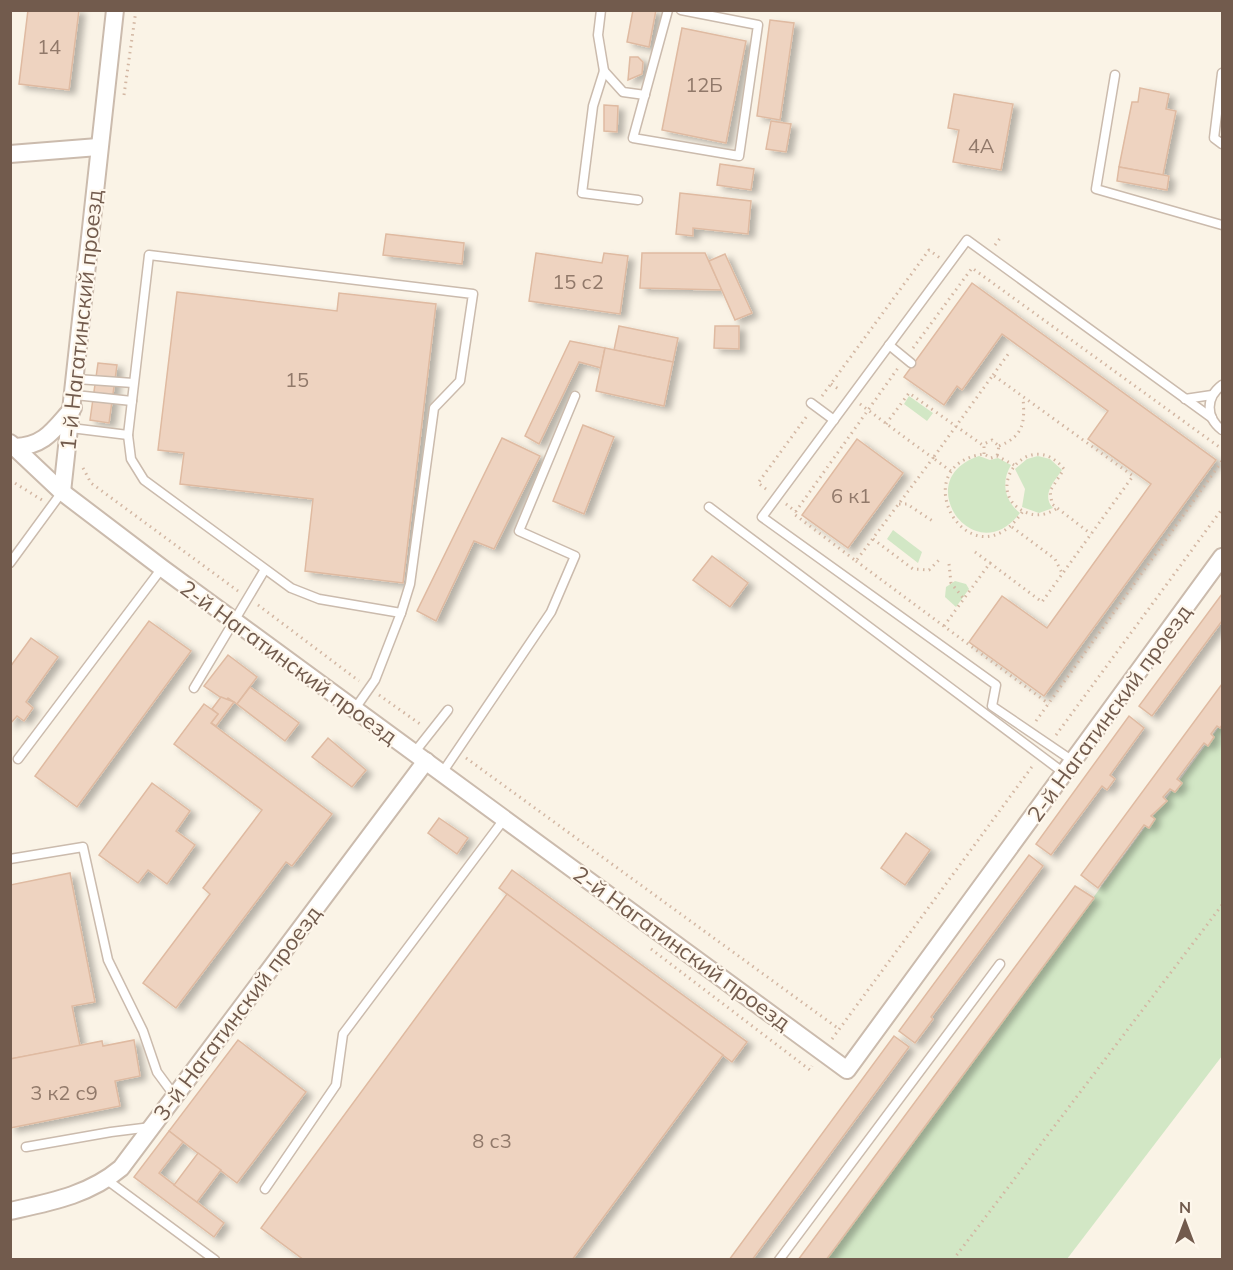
<svg xmlns="http://www.w3.org/2000/svg" width="1233" height="1270" font-family="Mulish,sans-serif">
	<style>
		.green { fill: #d2e7c5 }
		.building { fill: #eed3c0; stroke: #dfbaa1; stroke-width: 1.5; filter: url(#shadow) }
		.lines { fill: none; stroke-linecap: round; stroke-linejoin: round }
		.service-casing { stroke: #cbbbad; stroke-width: 11 }
		.minor-casing { stroke: #cbbbad; stroke-width: 20 }
		.path { stroke: #d3b7a3; stroke-width: 3; stroke-dasharray: 1.5 4.5; stroke-linecap: butt }
		.service { stroke: #fff; stroke-width: 8 }
		.minor { stroke: #fff; stroke-width: 16 }
		.labels { text-anchor: middle; stroke-width: 4.5; stroke-linejoin: round; paint-order: stroke }
		.number-label { font-size: 20px; fill: #91796a }
		.street-label { font-size: 22px; fill: #725b4d; stroke: #fef7ec }
	</style>
	<defs>
		<filter id="shadow"><feDropShadow dx="6" dy="4" stdDeviation="3" flood-color="#0004"/></filter>
	</defs>
	<rect width="100%" height="100%" fill="#faf3e6"/>
	<g class="green">
		<polygon points="909,396 933,413 927,421 904,404"/>
		<path d="M 979,456 L 990,460 L 998,458 L 1011,465 C 1001,482 1004,500 1020,513 C 975,573 908,479 979,456 Z"/>
		<path d="M 1038,456 L 1050,459 L 1062,470 C 1054,482 1041,495 1053,508 L 1039,513 L 1022,507 L 1025,489 L 1015,469 L 1027,459 Z"/>
		<polygon points="893,530 922,552 918,563 887,539"/>
		<polygon points="955,581 966,584 969,589 956,607 945,597 946,587"/>
		<polygon points="1222,723 1222,1056 1067,1259 826,1260"/>
	</g>
	<g class="building">
		<polygon points="28,10 79,10 69,90 19,84"/>
		<polygon points="633,10 656,10 649,47 627,42"/>
		<polygon points="770,20 794,23 780,120 757,116"/>
		<polygon points="682,28 746,41 726,143 662,130"/>
		<polygon points="630,57 638,57 643,62 642,74 628,80"/>
		<polygon points="1140,88 1169,94 1166,109 1176,111 1163,175 1119,167 1132,102 1138,102"/>
		<polygon points="954,94 1013,104 1001,170 953,162 959,130 948,128"/>
		<polygon points="604,105 618,106 617,132 604,131"/>
		<polygon points="771,121 791,124 786,152 766,149"/>
		<polygon points="720,164 754,169 751,190 717,185"/>
		<polygon points="1119,167 1169,176 1167,190 1117,181"/>
		<polygon points="680,193 751,201 748,234 693,228 693,236 676,234"/>
		<polygon points="386,234 464,243 462,264 383,255"/>
		<polygon points="536,253 602,263 604,253 628,256 620,314 529,301"/>
		<polygon points="642,253 705,253 722,290 640,288"/>
		<polygon points="725,254 752,313 735,320 709,261"/>
		<polygon points="972,283 1216,460 1044,696 969,642 1002,596 1047,628 1151,484 1088,439 1108,411 1002,334 962,390 957,386 944,405 904,377"/>
		<polygon points="177,292 337,311 339,293 436,304 403,583 305,571 313,499 180,484 184,453 158,450"/>
		<polygon points="619,326 678,338 673,362 614,350"/>
		<polygon points="715,326 739,326 739,349 714,348"/>
		<polygon points="570,341 605,348 601,368 579,362 539,444 525,436"/>
		<polygon points="605,348 673,362 664,406 596,391"/>
		<polygon points="98,363 117,365 109,423 90,420"/>
		<polygon points="583,425 614,437 584,514 553,501"/>
		<polygon points="502,438 540,456 494,549 474,541 436,621 417,611"/>
		<polygon points="857,439 903,473 848,548 802,515"/>
		<polygon points="712,556 748,583 730,607 693,580"/>
		<polygon points="1222,594 1222,621 1152,716 1139,706"/>
		<polygon points="149,621 191,651 77,807 35,776"/>
		<polygon points="31,638 58,657 26,702 33,708 24,721 17,716 10,724 10,667"/>
		<polygon points="228,655 257,677 237,704 228,698 226,701 204,686"/>
		<polygon points="1222,684 1222,725 1220,728 1217,726 1211,734 1214,737 1208,746 1204,743 1177,779 1182,783 1175,792 1170,789 1163,797 1167,801 1151,816 1155,819 1149,828 1144,825 1098,888 1081,875"/>
		<polygon points="250,687 299,723 285,741 237,704"/>
		<polygon points="221,697 234,702 216,726 211,723 218,714 212,709"/>
		<polygon points="204,704 218,714 211,723 332,814 292,866 286,862 176,1008 143,983 210,894 203,888 262,810 174,744"/>
		<polygon points="1129,716 1144,728 1110,775 1115,779 1107,790 1102,786 1051,855 1036,844"/>
		<polygon points="328,738 366,770 352,787 312,757"/>
		<polygon points="152,783 190,811 176,831 195,845 167,884 148,870 138,883 99,855"/>
		<polygon points="439,818 468,838 457,854 428,833"/>
		<polygon points="906,833 930,850 905,885 881,868"/>
		<polygon points="1029,855 1043,866 931,1017 933,1019 915,1043 899,1031"/>
		<polygon points="512,870 747,1042 732,1062 499,888"/>
		<polygon points="70,873 95,1002 72,1006 80,1046 10,1059 10,885"/>
		<polygon points="1075,886 1094,898 826,1260 798,1260"/>
		<polygon points="507,894 723,1055 572,1260 304,1260 261,1228"/>
		<polygon points="894,1036 909,1047 752,1260 729,1260"/>
		<polygon points="134,1040 140,1076 115,1081 120,1106 10,1128 10,1059 102,1041 103,1046"/>
		<polygon points="238,1040 306,1092 237,1183 169,1131"/>
		<polygon points="169,1131 183,1142 159,1173 224,1223 214,1237 134,1177"/>
		<polygon points="198,1153 221,1170 197,1202 174,1185"/>
	</g>
	<g class="lines">
		<g class="service-casing">
			<g id="service">
				<polyline points="601,10 598,35 604,71 593,106 582,193 638,200"/>
				<polyline points="668,10 633,138 739,156 758,25 681,10"/>
				<polyline points="604,71 623,92 645,95"/>
				<polyline points="1222,73 1214,138 1222,144"/>
				<polyline points="1115,75 1096,189 1222,225"/>
				<polygon points="149,255 473,294 460,381 434,408 410,584 401,613 319,599 291,588 144,480 131,459 128,435"/>
				<polyline points="889,345 911,363"/>
				<polyline points="77,379 133,383"/>
				<path d="M 1222,385 C 1206,397 1205,417 1222,430"/>
				<polyline points="75,395 132,401"/>
				<polyline points="1185,399 1212,395"/>
				<polyline points="811,403 834,420"/>
				<polyline points="71,428 128,435"/>
				<polyline points="709,507 1064,773"/>
				<polyline points="10,563 62,492"/>
				<polyline points="194,688 264,571"/>
				<polyline points="354,710 375,680 401,613"/>
				<polyline points="414,753 448,710"/>
				<polyline points="18,759 162,568"/>
				<polyline points="1073,761 992,706 996,685 762,517 967,240 1212,418"/>
				<polyline points="442,773 551,612 575,556 519,531 575,396"/>
				<polyline points="10,859 83,847 108,960 143,1031 157,1072 174,1095"/>
				<polyline points="26,1147 111,1132 151,1127"/>
				<polyline points="107,1180 215,1260"/>
				<polyline points="265,1189 336,1085 343,1034 505,818"/>
				<polyline points="779,1260 1000,964"/>
			</g>
		</g>
		<g class="minor-casing">
			<g id="minor">
				<polyline points="10,154 98,147"/>
				<polyline points="10,443 62,492 162,568 847,1070 1222,557"/>
				<path d="M 15,447 C 45,446 54,429 73,408"/>
				<polyline points="62,492 115,10"/>
				<path d="M 10,1211 C 51,1202 89,1195 121,1168 L 426,761"/>
			</g>
		</g>
		<g class="path">
			<polyline points="124,95 136,10"/>
			<polyline points="995,245 1001,237"/>
			<polyline points="913,348 972,268 1222,449"/>
			<polyline points="993,375 1009,353"/>
			<polyline points="831,384 840,390"/>
			<polyline points="822,396 929,250 940,258"/>
			<path d="M 860,404 C 884,422 908,440 933,458 L 856,561 L 794,514 L 898,368"/>
			<polyline points="886,424 909,393 984,446"/>
			<path d="M 999,446 C 1024,436 1025,422 1023,398"/>
			<polyline points="984,454 984,444 992,440 999,446 997,456"/>
			<path d="M 1014,465 L 997,456 L 991,458 L 984,454 C 900,465 971,589 1023,511"/>
			<polyline points="83,468 91,483 238,591"/>
			<polyline points="10,480 42,500"/>
			<polyline points="766,489 758,483 807,416"/>
			<polyline points="786,504 796,512"/>
			<polyline points="899,504 907,504 934,522"/>
			<path d="M 1056,509 C 1046,515 1036,517 1025,512 C 980,491 1029,425 1064,469 L 1050,491 L 1052,504 L 1091,534"/>
			<polyline points="1012,527 1055,559 1062,573"/>
			<polyline points="873,539 913,569 929,570 939,560"/>
			<polyline points="975,552 990,563"/>
			<polyline points="856,561 1049,704"/>
			<polyline points="949,564 951,583 964,599"/>
			<polyline points="258,605 359,681"/>
			<polyline points="944,626 990,563 1042,602 1133,476 993,375 933,458 952,472"/>
			<polyline points="379,695 420,724"/>
			<polyline points="1036,721 1222,461"/>
			<polyline points="1056,735 1222,509"/>
			<polyline points="466,758 839,1029"/>
			<polyline points="651,949 810,1070 812,1066"/>
			<polyline points="832,1039 1034,764"/>
			<polyline points="953,1260 1222,905"/>
		</g>
		<use href="#service" class="service"/>
		<use href="#minor" class="minor"/>
	</g>
	<g class="labels">
		<g class="number-label">
			<text x="49" y="54">14</text>
			<text x="704" y="92">12Б</text>
			<text x="981" y="153">4А</text>
			<text x="578" y="289">15 с2</text>
			<text x="297" y="387">15</text>
			<text x="851" y="503">6 к1</text>
			<text x="64" y="1100">3 к2 с9</text>
			<text x="492" y="1148">8 с3</text>
		</g>
		<g class="street-label">
			<text transform="translate(81 320) rotate(-84)" y="8">1-й Нагатинский проезд</text>
			<text transform="translate(289 662) rotate(36)" y="8">2-й Нагатинский проезд</text>
			<text transform="translate(1109 713) rotate(-54)" y="8">2-й Нагатинский проезд</text>
			<text transform="translate(682 948) rotate(36)" y="8">2-й Нагатинский проезд</text>
			<text transform="translate(237 1013) rotate(-53)" y="8">3-й Нагатинский проезд</text>
		</g>
	</g>
	<rect width="1233" height="1270" fill="none" stroke="#725b4d" stroke-width="24"/>
	<g transform="translate(1185 1222)" stroke="#fef7ec" stroke-width="4.5" paint-order="stroke">
	<path d="M0-4.5L10 22L0 15L-10 22Z" fill="#725b4d"/>
	<text y="-9" font-size="16" font-weight="bold" text-anchor="middle" fill="#725b4d">N</text>
	</g>
</svg>
